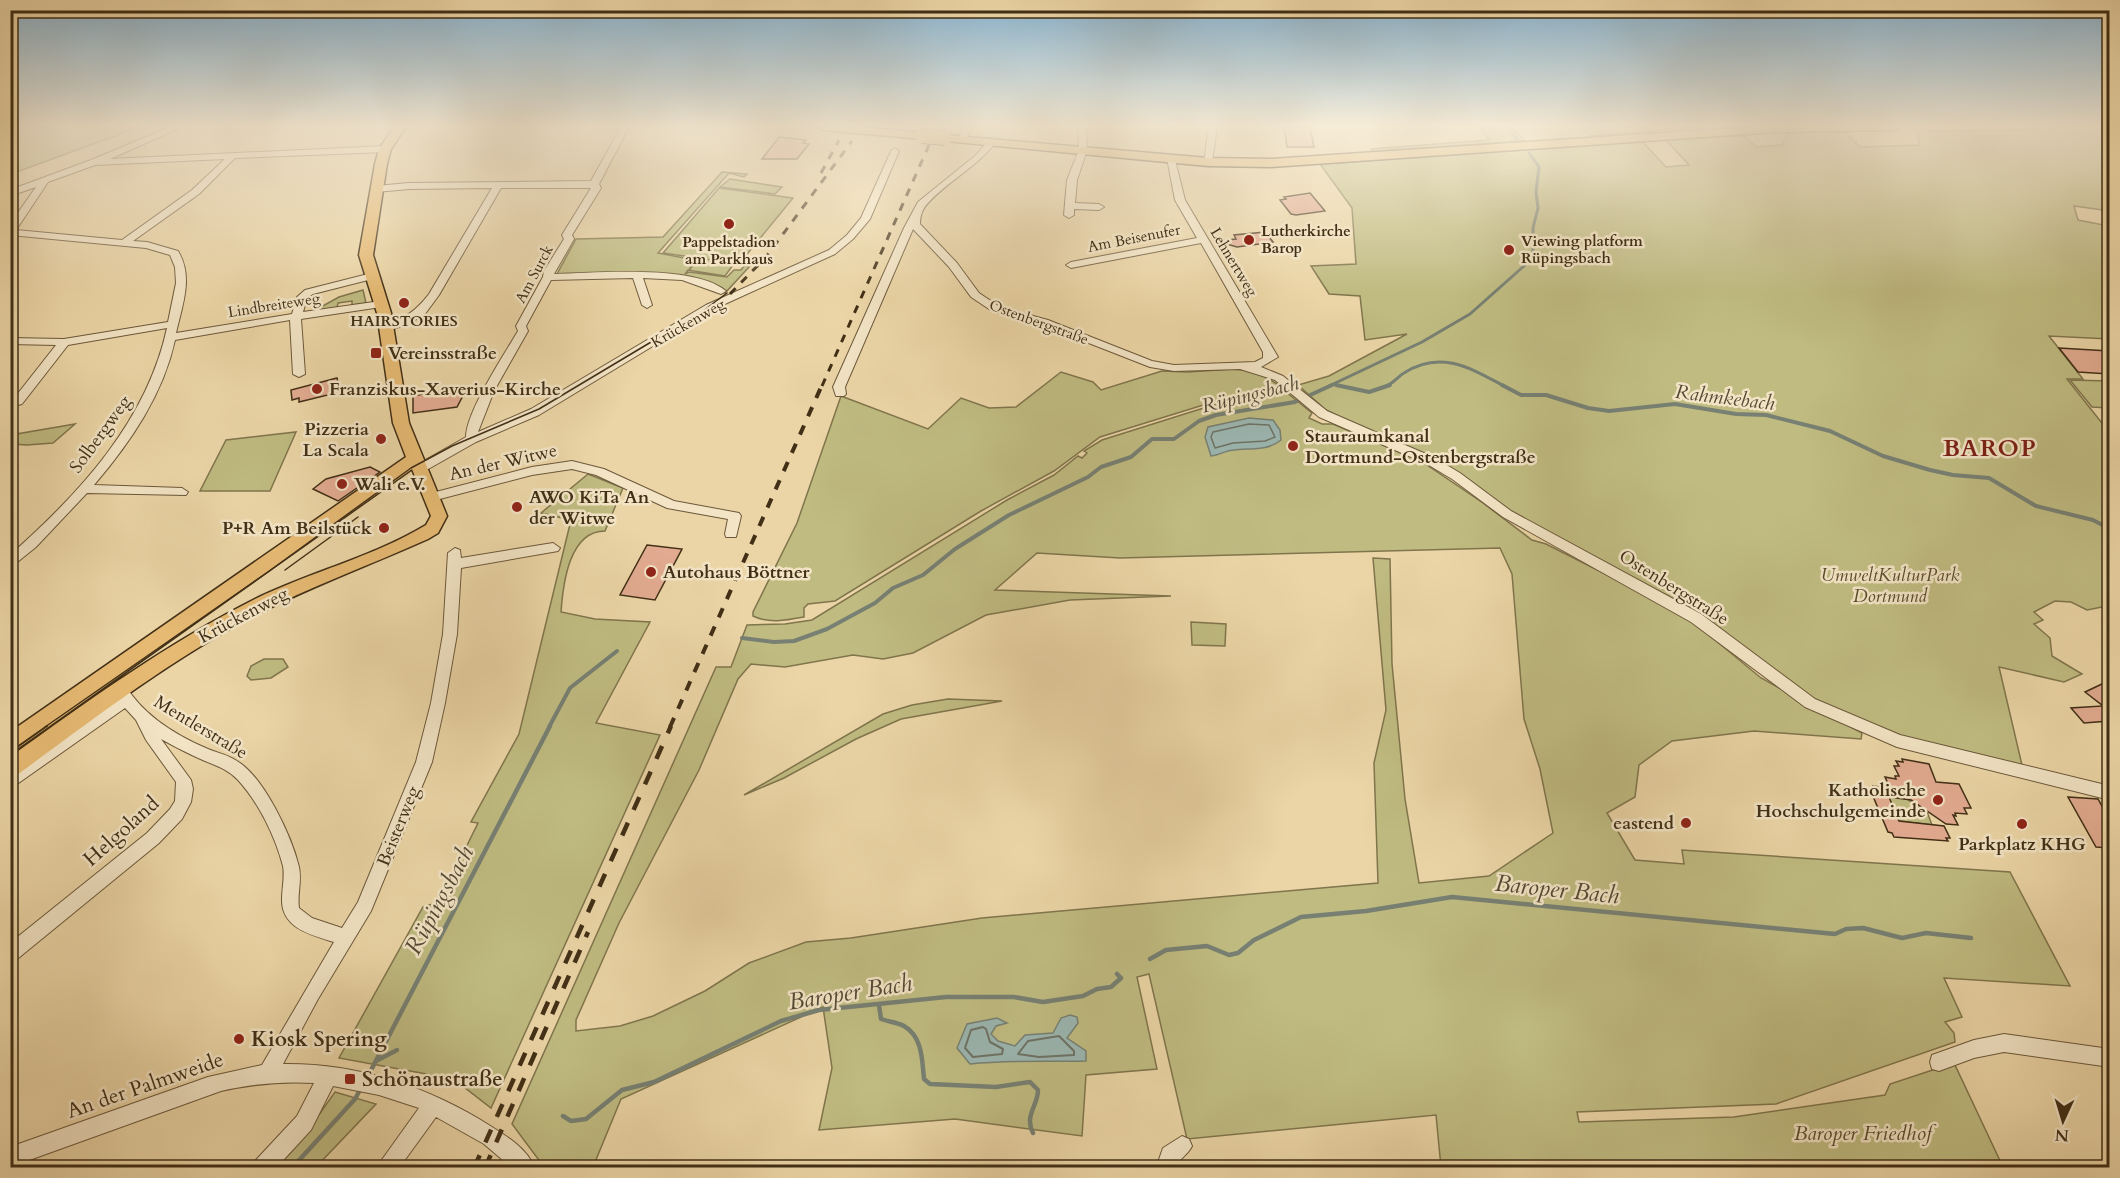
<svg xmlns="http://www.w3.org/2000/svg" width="2120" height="1178" font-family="Cardo,serif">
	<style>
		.green { fill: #bfbb81; stroke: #80754c; stroke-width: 1.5; fill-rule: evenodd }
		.water { fill: #9bb6b1; stroke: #778073; stroke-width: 1.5 }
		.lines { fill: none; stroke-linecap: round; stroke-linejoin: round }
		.shore-far1 { stroke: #6e7264; stroke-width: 1.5 }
		.shore { stroke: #6e7264; stroke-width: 2 }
		.stream-far2 { stroke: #778073; stroke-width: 3 }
		.stream-far1 { stroke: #778073; stroke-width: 4 }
		.stream { stroke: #778073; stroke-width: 4.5 }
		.building { fill: #e2ab91; stroke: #412f16; stroke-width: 1.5 }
		.minor-casing { stroke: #6c583a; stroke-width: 2 }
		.major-casing { stroke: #412f16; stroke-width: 3 }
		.minor { fill: #f2e4c5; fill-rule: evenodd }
		.major { fill: #e6ba73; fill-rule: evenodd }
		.tram-far1 { stroke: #412f16; stroke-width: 1.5 }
		.tram { stroke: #412f16; stroke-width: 2 }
		.rail-far2 { stroke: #412f16; stroke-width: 3; stroke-dasharray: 8 8; stroke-linecap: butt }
		.rail-far1 { stroke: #412f16; stroke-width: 4; stroke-dasharray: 10 10; stroke-linecap: butt }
		.rail { stroke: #412f16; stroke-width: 4.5; stroke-dasharray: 14 14; stroke-linecap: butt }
		.major-bridge-casing { stroke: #412f16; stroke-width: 16; stroke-linecap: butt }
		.major-bridge { stroke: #e6ba73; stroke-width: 14 }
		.poi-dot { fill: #8f2418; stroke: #f2e4c5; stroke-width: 2 }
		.labels { text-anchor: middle; stroke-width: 5; stroke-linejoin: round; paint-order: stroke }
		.far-poi-label { font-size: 15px; font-weight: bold; fill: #412f16; stroke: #f2e4c5; text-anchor: start }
		.far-street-label { font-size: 15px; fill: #412f16; stroke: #f2e4c5 }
		.poi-label { font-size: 18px; font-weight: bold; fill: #412f16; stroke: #f2e4c5; text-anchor: start }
		.street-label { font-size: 18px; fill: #412f16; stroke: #f2e4c5 }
		.park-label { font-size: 18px; font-style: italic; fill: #5a4b2b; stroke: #f2e4c5 }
		.water-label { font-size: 20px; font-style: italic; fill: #534a35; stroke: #f2e4c5 }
		.near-street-label { font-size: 21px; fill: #412f16; stroke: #f2e4c5 }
		.near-poi-label { font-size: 21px; font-weight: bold; fill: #412f16; stroke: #f2e4c5; text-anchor: start }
		.near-park-label { font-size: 21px; font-style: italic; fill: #5a4b2b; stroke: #f2e4c5 }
		.district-label { font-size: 24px; font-weight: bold; letter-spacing: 1.5px; fill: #7a1f14; stroke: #f2e4c5 }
		.near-water-label { font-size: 24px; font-style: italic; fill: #534a35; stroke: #f2e4c5 }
	</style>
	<rect width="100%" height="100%" fill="#ebd5a6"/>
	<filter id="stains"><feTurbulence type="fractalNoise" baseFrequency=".00333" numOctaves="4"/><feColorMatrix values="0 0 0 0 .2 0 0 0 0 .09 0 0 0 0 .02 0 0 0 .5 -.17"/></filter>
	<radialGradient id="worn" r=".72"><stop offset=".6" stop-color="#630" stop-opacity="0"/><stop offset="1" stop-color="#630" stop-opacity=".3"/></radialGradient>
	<g class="green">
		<polygon points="11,127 140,127 11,174"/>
		<polygon points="1479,127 1512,127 1525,141 1372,152 1371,149 1489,140"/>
		<polygon points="1581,127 1703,127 1591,136"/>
		<polygon points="2041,127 2105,127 2110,139 2109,211 2074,206 2078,220 2109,226 2109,339 2049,336 2083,379 2067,379 2109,432 2109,611 2102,607 2087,610 2071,602 2055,601 2034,612 2043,620 2034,624 2050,638 2052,656 2082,674 2064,682 1999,667 2022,765 1912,740 1814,700 1727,638 1508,513 1457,476 1326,410 1298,385 1329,376 1407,334 1365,340 1360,296 1329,294 1311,266 1356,264 1352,208 1320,164 1642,141 1666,167 1689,165 1665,139 1744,136 1757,147 1782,145 1788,133 1845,132 1860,147 1919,145 1918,131 2029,130"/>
		<polygon points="722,172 747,174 744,177 729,173 658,253 695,260 689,270 697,261 733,265 725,276 688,270 685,274 689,272 727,277 734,270 741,270 744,266 750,266 725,293 683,277 557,274 576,239 663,237"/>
		<polygon points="730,179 782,187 775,194 720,187"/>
		<polygon points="719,188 793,198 739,264 663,253"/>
		<polygon points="363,290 366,303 352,305 352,301 338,303 337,308 320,310 319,308 339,297"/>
		<path d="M 1232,369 C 1251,370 1266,375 1282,388 L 1242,393 L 1100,437 L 1054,471 L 981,511 L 835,601 L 808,604 L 804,608 L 804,617 C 788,620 769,624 753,616 L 753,612 L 797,523 L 841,396 L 928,429 L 961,398 L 989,408 L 1016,407 L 1061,372 L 1093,382 L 1101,390 L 1162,371 L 1188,372 Z"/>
		<polygon points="2070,380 2109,381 2109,408 2092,407"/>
		<path d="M 1277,392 L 1286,392 L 1312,413 L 1309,418 L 1322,424 L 1333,424 L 1421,461 L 1483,503 L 1532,540 L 1546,544 L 1647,595 L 1697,625 L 1761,678 L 1862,733 L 1861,739 L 1754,731 L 1672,741 L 1639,765 L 1635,797 L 1607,813 L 1635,860 L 1684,864 L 1682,850 L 2010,872 L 2070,986 L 1944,978 L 1962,1017 L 1945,1022 L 1954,1033 L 1955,1042 L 1776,1104 L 1577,1112 L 1579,1122 L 1734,1117 L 1885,1095 L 1890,1084 L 1954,1063 L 2003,1167 L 1441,1167 L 1436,1115 L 1187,1139 L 1149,974 L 1137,977 L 1157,1069 L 1086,1075 L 1082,1136 L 955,1119 L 819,1130 L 832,1068 L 823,1007 L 621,1099 L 593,1167 L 544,1167 L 512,1124 L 716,667 L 731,667 L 747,625 L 785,624 L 812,620 L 1007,500 L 1054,475 L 1078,456 L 1082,458 L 1087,453 L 1084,451 L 1102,440 L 1229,400 ZM 1500,548 L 1512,574 L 1524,719 L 1540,769 L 1553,833 L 1489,876 L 1419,883 L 1405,799 L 1392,664 L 1390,559 L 1373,558 L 1386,710 L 1374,763 L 1378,883 L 982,918 L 851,938 L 806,942 L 749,963 L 705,991 L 653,1016 L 620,1026 L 576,1031 L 576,1020 L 619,923 L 699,770 L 738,679 L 751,664 L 785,667 L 853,655 L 883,659 L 913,653 L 986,615 L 1070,600 L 1171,596 L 995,590 L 1037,553 L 1120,558 Z"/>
		<polygon points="75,424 53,443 27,445 11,444 11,435"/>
		<polygon points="296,432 270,491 200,491 226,440"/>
		<path d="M 588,474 L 623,488 L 605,531 C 569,531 563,584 561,612 L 595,619 L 650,622 L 596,723 L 660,735 L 491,1108 L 456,1081 L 432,1075 L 339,1058 L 423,907 L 439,902 L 478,823 L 471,822 L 519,734 L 571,520 L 541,513 Z"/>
		<polygon points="1191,622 1226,624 1225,646 1192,645"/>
		<polygon points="264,659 283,659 288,667 271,678 251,680 247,676 251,666"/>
		<polygon points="948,699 1002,701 901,719 856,739 784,778 744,795 883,714 912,705"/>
		<polygon points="1888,797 1906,798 1919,808 1926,809 1932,825 1899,821"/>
		<polygon points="335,1092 376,1104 316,1167 276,1168 299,1143"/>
	</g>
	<g class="water">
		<path d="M 1249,418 L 1273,420 L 1280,430 L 1281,440 C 1268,451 1250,448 1234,450 C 1226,450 1220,455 1211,456 L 1205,437 L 1208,427 Z"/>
		<path d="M 1070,1015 L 1077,1017 L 1078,1023 L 1067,1038 L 1086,1051 L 1086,1061 C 1047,1062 1008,1060 970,1064 L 957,1048 L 967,1024 L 997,1018 L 1007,1023 L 996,1026 L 991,1034 L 998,1041 L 1015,1046 L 1025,1035 L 1053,1033 L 1061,1018 Z"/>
	</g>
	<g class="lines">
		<polygon class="shore-far1" points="1249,424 1269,425 1275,437 1265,441 1233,443 1215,448 1211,437 1213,432"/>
		<g class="shore">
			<polygon points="983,1027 986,1029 990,1042 1003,1049 1002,1054 973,1057 965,1048 971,1030"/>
			<polygon points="1059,1036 1074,1051 1074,1055 1039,1057 1018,1054 1028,1041"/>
		</g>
		<g class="stream-far2">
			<polyline points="1506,127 1517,139"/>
			<polyline points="1336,385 1341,386"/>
			<polyline points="1329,386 1422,342 1470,314 1524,266 1533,254 1533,228 1538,208 1536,192 1539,167 1529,153"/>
			<path d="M 1386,386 C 1394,383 1397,377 1404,373 C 1441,349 1472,369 1504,386"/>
		</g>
		<g class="stream-far1">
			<polyline points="1336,385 1369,392 1390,385"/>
			<polyline points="1502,385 1521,395 1546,395 1588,408 1609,411 1675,404 1736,414 1766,415 1830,431 1883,456 1930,470 1953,475 1989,478 2036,506 2093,520 2110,529"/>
			<polyline points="742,638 774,642 794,641 827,629 875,603 893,588 923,575 955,549 1009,515 1088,477 1101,467 1131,457 1152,439 1174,439 1199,421 1216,415 1295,402 1332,385"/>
			<polyline points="549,727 570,688 617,651"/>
		</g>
		<g class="stream">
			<polyline points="1150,959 1166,950 1207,946 1229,955 1238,953 1254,940 1301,917 1366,911 1452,897 1835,934 1846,929 1863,928 1902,938 1926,933 1971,938"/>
			<path d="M 879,1005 L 881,1019 C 889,1022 897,1022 904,1026 C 923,1037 922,1061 924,1079 L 930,1084 L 996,1087 L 1030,1082 L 1038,1090 C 1038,1106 1024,1115 1033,1133"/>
			<polyline points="376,1061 397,1050"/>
			<polyline points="368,1076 550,726"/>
			<polyline points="563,1116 571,1121 586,1119 622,1090 654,1082 781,1021 819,1010 946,997 1014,997 1043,1002 1083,996 1097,989 1111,987 1121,978 1117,974"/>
			<polyline points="292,1168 355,1099 361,1088"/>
		</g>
	</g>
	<g class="building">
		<polygon points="1284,127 1310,127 1314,147 1287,147"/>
		<polygon points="779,137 806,140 803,143 809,144 797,159 762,159"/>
		<polygon points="1310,193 1325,211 1296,215 1291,214 1280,200 1286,199 1284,197"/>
		<polygon points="1265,232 1273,242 1237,247 1216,241 1236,239 1234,235"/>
		<polygon points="2059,348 2109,351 2109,374 2078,372"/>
		<polygon points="337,378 340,392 299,402 299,398 292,400 291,390"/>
		<polygon points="454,388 467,388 457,407 413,413 413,396"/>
		<polygon points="370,467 380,472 338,501 313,489 326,479"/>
		<polygon points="647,545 682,549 655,600 620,595"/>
		<polygon points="2102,684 2109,690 2109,721 2084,723 2071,708 2103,706 2085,692"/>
		<polygon points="1902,759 1929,764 1936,782 1959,784 1971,808 1964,808 1967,814 1955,813 1956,816 1953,815 1958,825 1946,824 1911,800 1889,797 1899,821 1944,826 1950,838 1946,838 1948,841 1894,837 1892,833 1888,832 1870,789 1874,790 1873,786 1890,788 1885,777 1896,779 1895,776 1899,776 1894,766 1899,766 1896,761 1903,762"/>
		<polygon points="2068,797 2098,799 2109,819 2109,848 2096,847"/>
	</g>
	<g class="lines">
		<g class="minor-casing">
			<g id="minor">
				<path d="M 170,127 L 182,127 L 110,159 L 385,146 L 389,149 L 385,152 L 235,158 L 199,194 L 133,241 L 147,242 L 178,251 C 194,277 182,306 176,333 L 292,314 L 297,297 L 305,290 L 372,273 L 376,274 L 376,278 L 313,294 L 307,298 L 303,312 L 381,301 L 386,304 L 381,307 L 301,319 L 305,374 L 299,377 L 293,374 L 290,320 L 175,340 C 163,395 130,443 94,485 L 182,488 L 188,492 L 186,495 L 87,493 L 36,547 L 10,568 L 10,555 C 79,494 147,421 167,328 L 68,345 L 22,404 L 18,405 L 12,401 L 56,345 L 10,344 L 10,338 L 64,339 L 168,322 L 176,283 L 175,267 L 170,255 L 146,248 L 10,235 L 10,224 L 36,187 L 10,196 L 10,190 L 91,160 ZM 225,159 L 192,190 L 122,240 L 16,230 L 48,182 L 95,165 Z"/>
				<path d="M 621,127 L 629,127 L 599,184 L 601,188 L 572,235 L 574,239 L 554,274 C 596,273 694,264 726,291 L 721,294 L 682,280 L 643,278 L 652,305 L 647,308 L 642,305 L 633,278 L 551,280 L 526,326 L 528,331 L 494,391 L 478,432 L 531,409 L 706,305 L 829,250 L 847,235 L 861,218 L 891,151 L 895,148 L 899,151 L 870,219 L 853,239 L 835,254 L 714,309 L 539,415 L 476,442 L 423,472 L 415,472 L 413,469 L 415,466 L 466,437 C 466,412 504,355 518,331 L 516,326 L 543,277 L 544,271 L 564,239 L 562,235 L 591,188 L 501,188 L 439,295 L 425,314 L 408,324 L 387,331 L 383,330 L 383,326 C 405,318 415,312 429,294 L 492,188 L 409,189 L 376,192 L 371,189 L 376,186 L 409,183 L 591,181 Z"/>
				<polygon points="964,127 972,127 965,141 962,142 958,139"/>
				<polygon points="1078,127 1086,127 1087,150 1077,180 1075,203 1099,204 1104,207 1099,210 1074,209 1074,215 1069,218 1064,215 1067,180 1079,150"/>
				<polygon points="1209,127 1217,127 1212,162 1208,165 1204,162"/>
				<polygon points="2101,127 2109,127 2110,141 2106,139"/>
				<path d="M 989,140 L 996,142 C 977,167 949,180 928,203 C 922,209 920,217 920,224 L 957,263 L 979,293 L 1000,307 L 1048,320 L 1152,361 L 1174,365 L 1255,362 L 1263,358 L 1263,352 L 1201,243 L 1071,268 L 1066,265 L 1071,262 L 1197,238 L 1175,200 L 1167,158 L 1174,156 L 1185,200 L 1278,357 L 1261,367 L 1283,376 L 1327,411 L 1435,458 L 1460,473 L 1511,511 L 1701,614 L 1815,699 L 1900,735 L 2110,786 L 2110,800 L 1897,747 L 1805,707 L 1691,622 L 1503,517 L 1452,479 L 1427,464 L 1319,417 L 1275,380 L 1240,369 L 1174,371 L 1150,367 L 1040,324 L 992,311 L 971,297 L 949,267 L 913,229 L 845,387 L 846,394 L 844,396 L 836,396 L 833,387 L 904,228 L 918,202 L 976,155 Z"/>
				<polygon points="572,461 604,469 674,501 739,513 741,516 736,537 726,537 725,534 728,519 667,508 596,475 572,469 532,475 432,501 426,497 428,494 532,467"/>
				<path d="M 553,543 L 560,548 L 558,551 L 461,568 L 457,634 L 445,703 L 432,762 L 371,911 L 318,999 L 283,1064 C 358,1063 430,1087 492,1127 C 508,1137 527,1149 535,1168 L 512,1168 L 484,1144 L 436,1117 L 399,1168 L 376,1168 L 419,1108 L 379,1095 L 333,1086 L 311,1130 L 276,1168 L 252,1168 L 255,1161 L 297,1116 L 314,1083 C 282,1081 252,1084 221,1091 L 10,1167 L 10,1147 L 208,1077 L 262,1065 L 334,942 C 311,935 281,928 282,899 C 282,888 285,877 283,866 C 275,836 259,803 238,780 C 226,767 210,764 194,756 C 183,751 172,745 161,739 L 191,780 L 193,789 L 191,802 L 182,819 L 159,843 L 16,960 L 10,962 L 10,943 L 147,833 L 170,809 L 175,801 L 176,782 L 146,740 L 136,720 L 125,708 L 10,789 L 10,774 L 118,698 L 113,689 L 115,685 L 125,685 C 143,715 175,735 208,749 C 218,753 228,755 237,761 C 264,777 292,837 299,867 C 302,881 297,894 299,908 L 312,918 L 342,928 L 358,902 L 416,762 L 431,703 L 443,634 L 448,553 L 455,548 L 460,550 L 461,558 Z"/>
				<polygon points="2004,1034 2110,1049 2110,1067 2004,1052 1974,1058 1939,1071 1932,1069 1930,1062 1932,1055 1974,1040"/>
				<path d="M 1182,1136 L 1189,1139 L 1192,1146 C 1188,1155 1179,1158 1176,1168 L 1156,1168 L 1163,1148 Z"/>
			</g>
		</g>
		<g class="major-casing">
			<g id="major">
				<path d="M 394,127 L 406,127 L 391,149 L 387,164 L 373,255 L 391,313 L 409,423 L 447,516 L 438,533 L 428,539 C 368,566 306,588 248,619 C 166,663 92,720 17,775 L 10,777 L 10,757 C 89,700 168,643 255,599 C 310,572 373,557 426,525 L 431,516 L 412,469 L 17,749 L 10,751 L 10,732 L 406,457 L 393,423 L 377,313 L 359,255 L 375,164 L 379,149 Z"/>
				<polygon points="817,127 863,127 922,133 928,136 922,139 823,130"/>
				<polygon points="1751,127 1901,127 1895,130 1776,132 1271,167 1208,166 945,141 939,138 945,135 1208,158 1271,159"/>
			</g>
		</g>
		<use href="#minor" class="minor"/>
		<use href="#major" class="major"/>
		<g class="tram-far1">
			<polyline points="285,570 358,517"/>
			<polyline points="45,727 268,572 411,468 452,446 539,409 703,311 727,293"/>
		</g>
		<polyline class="tram" points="10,752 47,726"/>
		<g class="rail-far2">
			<polyline points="821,173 839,140"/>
			<polyline points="730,294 766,257 852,141"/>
			<polyline points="822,386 937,127"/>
		</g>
		<polyline class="rail-far1" points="670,727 822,385"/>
		<g class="rail">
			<polyline points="474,1168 671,726"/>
			<polyline points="485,1168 588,932"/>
		</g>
		<g class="major-bridge-casing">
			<polyline id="major-bridge" points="922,136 945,138"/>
		</g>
		<use href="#major-bridge" class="major-bridge"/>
	</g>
	<linearGradient id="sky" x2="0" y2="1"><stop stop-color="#89b5d2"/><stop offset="0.43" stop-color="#f6ecd7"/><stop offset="1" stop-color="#f6ecd7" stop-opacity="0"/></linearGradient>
	<rect width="2120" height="292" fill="url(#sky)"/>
	<g class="poi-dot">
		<circle cx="729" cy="224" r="6"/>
		<circle cx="1249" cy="240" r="6"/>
		<circle cx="1509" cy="250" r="6"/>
		<circle cx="404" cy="303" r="6"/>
		<rect x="370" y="347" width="12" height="12" rx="3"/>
		<circle cx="317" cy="389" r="6"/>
		<circle cx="381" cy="439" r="6"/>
		<circle cx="1293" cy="446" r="6"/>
		<circle cx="342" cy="484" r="6"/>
		<circle cx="517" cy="507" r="6"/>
		<circle cx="384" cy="528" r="6"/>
		<circle cx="651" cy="572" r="6"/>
		<circle cx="1938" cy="800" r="6"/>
		<circle cx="1686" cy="823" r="6"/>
		<circle cx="2022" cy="824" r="6"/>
		<circle cx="239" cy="1039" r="6"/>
		<rect x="344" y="1073" width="12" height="12" rx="3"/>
	</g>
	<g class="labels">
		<g class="far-poi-label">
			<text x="1261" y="236">Lutherkirche<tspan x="1261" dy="17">Barop</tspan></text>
			<text x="1521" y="246">Viewing platform<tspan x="1521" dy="17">Rüpingsbach</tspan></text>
			<text x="729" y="247" text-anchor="middle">Pappelstadion<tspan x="729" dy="17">am Parkhaus</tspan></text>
			<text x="404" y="326" text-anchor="middle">HAIRSTORIES</text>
		</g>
		<g class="far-street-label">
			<text transform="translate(1134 238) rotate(-11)" y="5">Am Beisenufer</text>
			<text transform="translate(1234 262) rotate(59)" y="5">Lehnertweg</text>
			<text transform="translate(534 274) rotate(-62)" y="5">Am Surck</text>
			<text transform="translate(274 305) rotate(-9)" y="5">Lindbreiteweg</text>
			<text transform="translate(1039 322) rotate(20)" y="5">Ostenbergstraße</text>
			<text transform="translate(688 323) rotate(-30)" y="5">Krückenweg</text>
		</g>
		<g class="poi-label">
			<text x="388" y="359">Vereinsstraße</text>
			<text x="329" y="395">Franziskus-Xaverius-Kirche</text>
			<text x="369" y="435" text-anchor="end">Pizzeria<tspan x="369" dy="21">La Scala</tspan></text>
			<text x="1305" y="442">Stauraumkanal<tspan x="1305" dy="21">Dortmund-Ostenbergstraße</tspan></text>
			<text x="354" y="490">Wali e.V.</text>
			<text x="529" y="503">AWO KiTa An<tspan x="529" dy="21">der Witwe</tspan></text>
			<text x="372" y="534" text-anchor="end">P+R Am Beilstück</text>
			<text x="663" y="578">Autohaus Böttner</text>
			<text x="1926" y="796" text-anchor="end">Katholische<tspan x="1926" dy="21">Hochschulgemeinde</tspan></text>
			<text x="1674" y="829" text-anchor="end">eastend</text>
			<text x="2022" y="850" text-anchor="middle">Parkplatz KHG</text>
		</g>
		<g class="street-label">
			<text transform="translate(100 434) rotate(-54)" y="6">Solbergweg</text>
			<text transform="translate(503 462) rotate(-13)" y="6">An der Witwe</text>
			<text transform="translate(1674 587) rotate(32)" y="6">Ostenbergstraße</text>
			<text transform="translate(243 615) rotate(-28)" y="6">Krückenweg</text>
			<text transform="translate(201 727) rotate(31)" y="6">Mentlerstraße</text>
			<text transform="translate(398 826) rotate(-68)" y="6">Beisterweg</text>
		</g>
		<g class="park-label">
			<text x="1890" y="581">UmweltKulturPark<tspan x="1890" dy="21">Dortmund</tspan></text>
		</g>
		<g class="water-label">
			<text transform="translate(1250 394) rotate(-14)" y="7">Rüpingsbach</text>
			<text transform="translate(1725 397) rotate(7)" y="7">Rahmkebach</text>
		</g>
		<g class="near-street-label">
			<text transform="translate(121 831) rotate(-42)" y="7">Helgoland</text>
			<text transform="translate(145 1085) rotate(-19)" y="7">An der Palmweide</text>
		</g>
		<g class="near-poi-label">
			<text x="251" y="1046">Kiosk Spering</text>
			<text x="362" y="1086">Schönaustraße</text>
		</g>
		<g class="near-park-label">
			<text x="1863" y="1140">Baroper Friedhof</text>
		</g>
		<g class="district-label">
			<text x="1990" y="456">BAROP</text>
		</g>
		<g class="near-water-label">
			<text transform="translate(1557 889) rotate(6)" y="8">Baroper Bach</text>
			<text transform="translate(439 900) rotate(-62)" y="8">Rüpingsbach</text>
			<text transform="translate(850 992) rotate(-9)" y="8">Baroper Bach</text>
		</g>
	</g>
	<rect width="2120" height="1178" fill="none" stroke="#ebd5a6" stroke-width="36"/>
	<rect x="12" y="12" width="2096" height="1154" fill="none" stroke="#412f16" stroke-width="3"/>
	<rect x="18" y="18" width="2084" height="1142" fill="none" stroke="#412f16" stroke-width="1.5"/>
	<g transform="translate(2063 1121) rotate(184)" stroke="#f2e4c5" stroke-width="4.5" paint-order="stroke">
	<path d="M0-4.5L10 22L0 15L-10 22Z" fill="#412f16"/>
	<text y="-9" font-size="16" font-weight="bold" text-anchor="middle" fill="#412f16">N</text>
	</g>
	<rect width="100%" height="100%" filter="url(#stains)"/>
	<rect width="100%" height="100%" fill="url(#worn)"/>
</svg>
